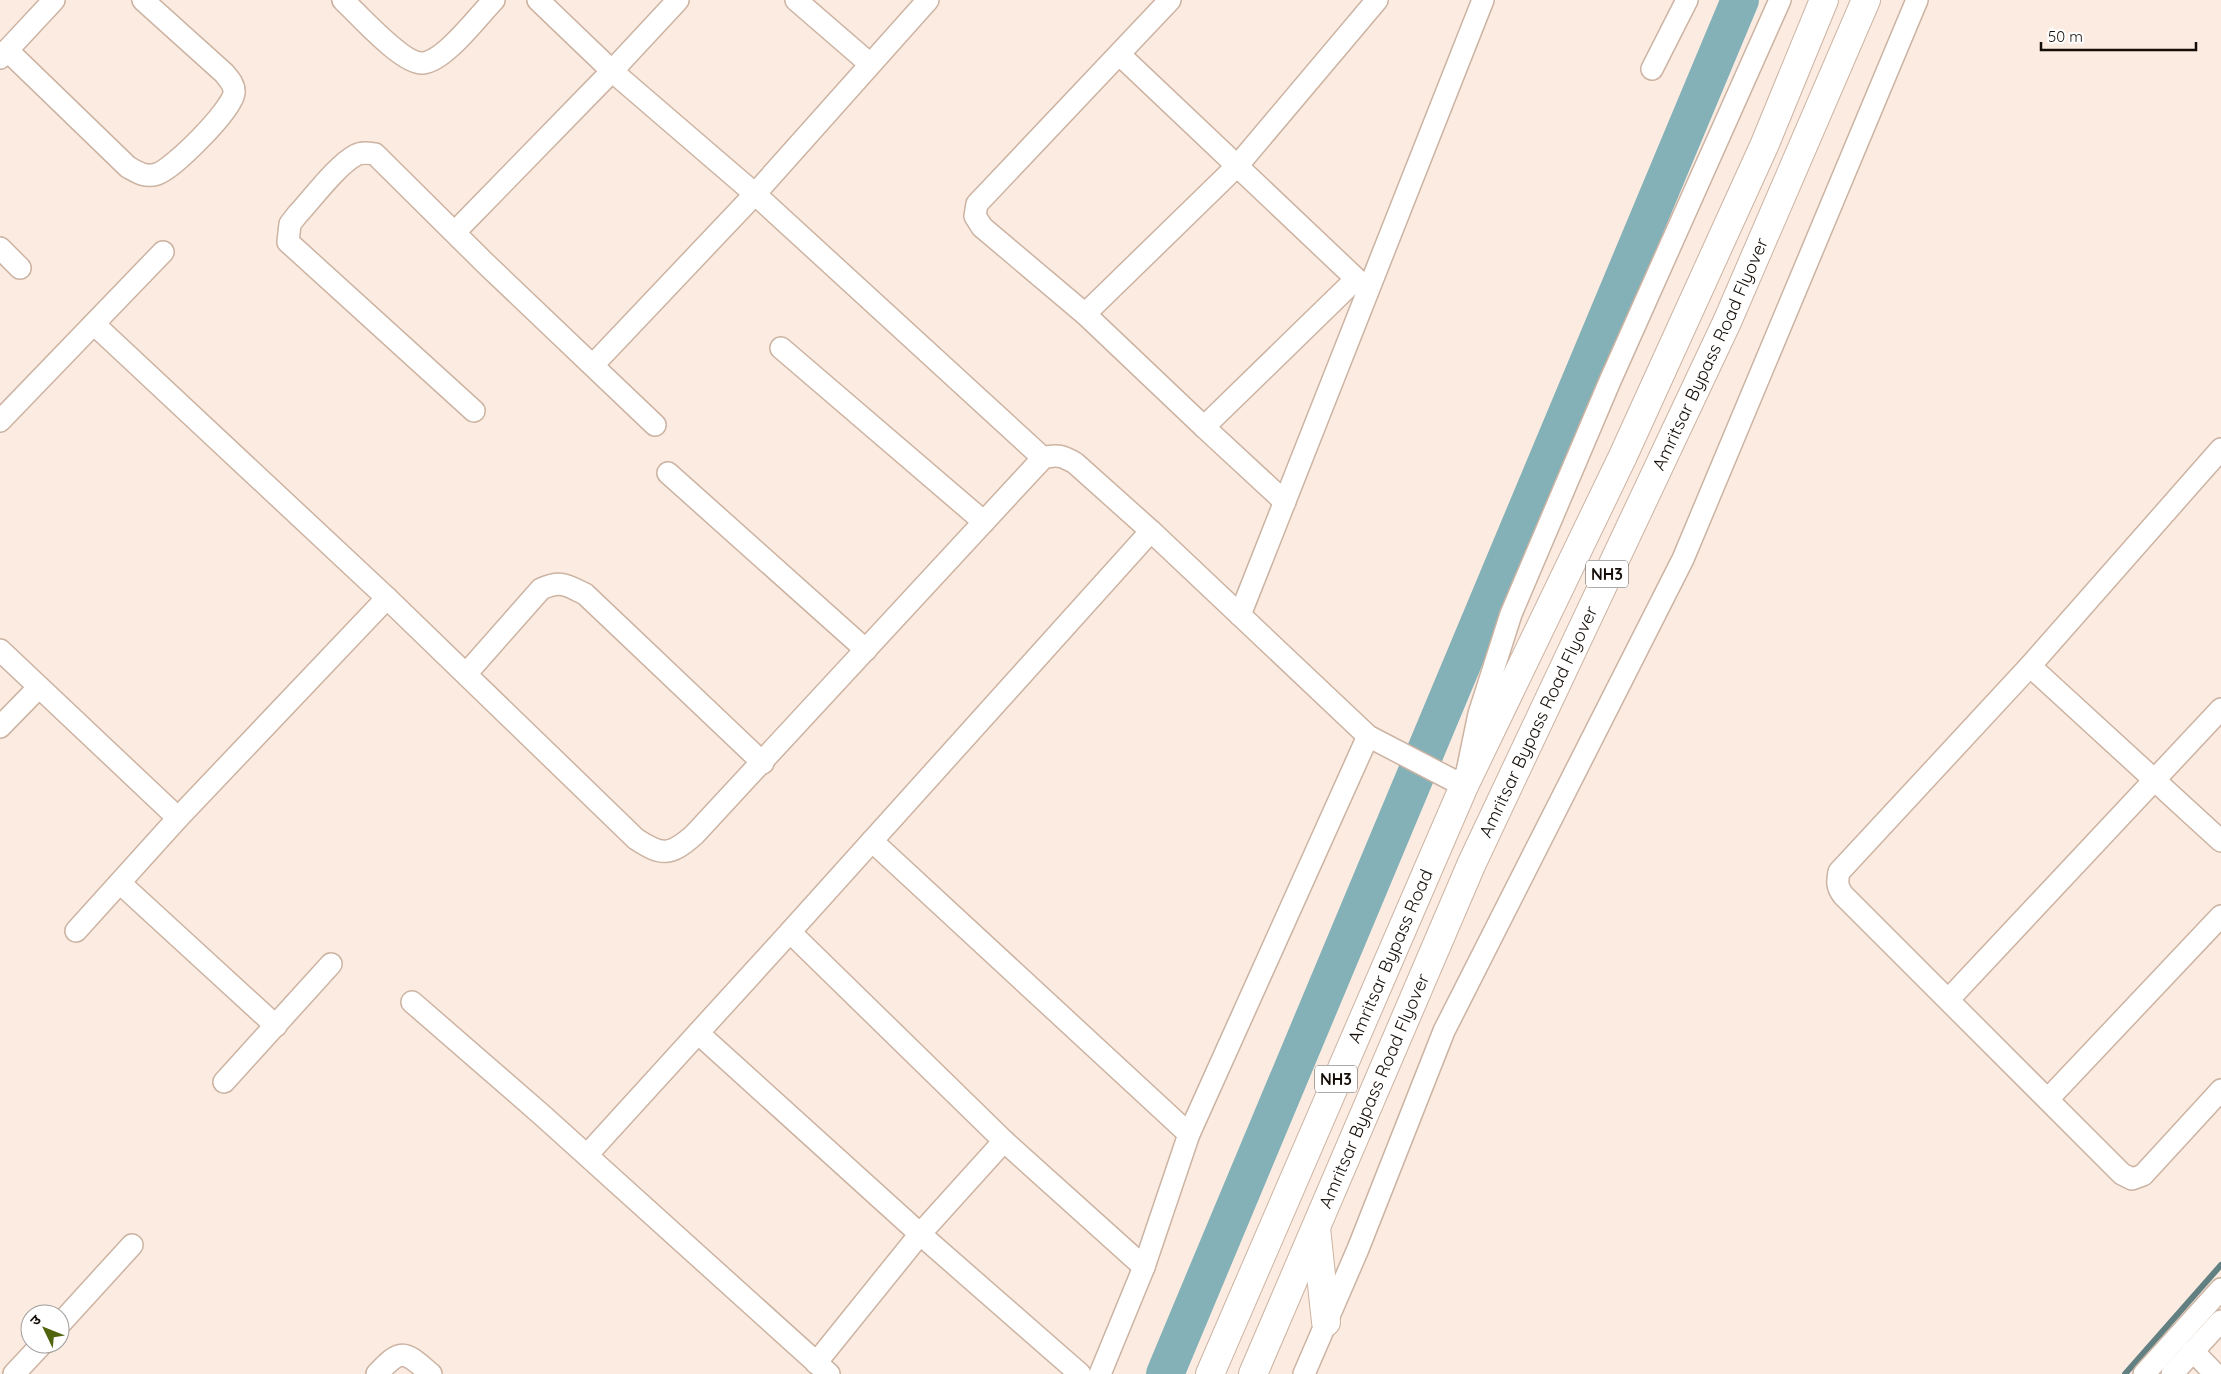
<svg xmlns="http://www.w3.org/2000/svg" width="2221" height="1374" font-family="Quicksand,'Noto Sans Devanagari',sans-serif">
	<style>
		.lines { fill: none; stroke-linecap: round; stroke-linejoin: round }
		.stream { stroke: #628082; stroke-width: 6 }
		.river { stroke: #83b1b7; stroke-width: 38 }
		.minor-casing { stroke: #ccb3a2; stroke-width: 24 }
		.highway-casing { stroke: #ccb3a2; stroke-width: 30 }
		.minor { stroke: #fff; stroke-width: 21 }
		.highway { stroke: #fff; stroke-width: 28 }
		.labels { text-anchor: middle; stroke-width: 4; stroke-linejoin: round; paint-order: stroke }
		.shield { fill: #fff; stroke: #5b5651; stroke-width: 1 }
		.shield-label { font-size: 16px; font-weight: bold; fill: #150d07 }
		.street-label { font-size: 18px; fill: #150d07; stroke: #fff }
	</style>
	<rect width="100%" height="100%" fill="#fbebe1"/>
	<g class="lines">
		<polyline class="stream" points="2125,1374 2221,1265"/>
		<polyline class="river" points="1165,1374 1740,0"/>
		<g class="minor-casing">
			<g id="minor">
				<path d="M 343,0 C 358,14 403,65 423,63 C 445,61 478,16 494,0"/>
				<polyline points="538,0 612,71 755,194 1043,458"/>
				<polyline points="796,0 870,64"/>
				<polyline points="1170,0 977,204 975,216 982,227 1085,314 1204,427"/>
				<path d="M 7,50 L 128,167 C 137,172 145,178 157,174 C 173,169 232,110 234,93 C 235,85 229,79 224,73 L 143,0"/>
				<polyline points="1120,55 1368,290"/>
				<polyline points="0,58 54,0"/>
				<polyline points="1652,69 1687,0"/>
				<polyline points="455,232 612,71 678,0"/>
				<polyline points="0,248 20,268"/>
				<polyline points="1085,314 1238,165 1377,0"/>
				<path d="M 95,325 L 387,598 L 636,839 C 662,856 670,856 694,835 L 1043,458 C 1057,454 1063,456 1075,463 L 1151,531 L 1368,736 L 1464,786 L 1479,714 L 1511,614 L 1610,381 L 1780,0"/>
				<polyline points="781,348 984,522"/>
				<polyline points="593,365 755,194 928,0"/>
				<path d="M 474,411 L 288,242 L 290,224 L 297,215 C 312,199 337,165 356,155 C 362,152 368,153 375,154 L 486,264 L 655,425"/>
				<polyline points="0,421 163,252"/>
				<path d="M 2221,449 L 2030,666 L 1839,872 C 1837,882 1837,887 1843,895 L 2122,1174 L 2132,1179 L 2143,1175 L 2221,1090"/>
				<polyline points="668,473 866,650"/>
				<polyline points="1285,502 1204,427 1356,279"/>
				<polyline points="1240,615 1483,0"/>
				<polyline points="0,650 178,818"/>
				<polyline points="2030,666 2221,841"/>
				<path d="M 466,674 L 541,589 C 561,580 566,585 585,594 L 763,763"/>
				<polyline points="0,727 39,687"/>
				<polyline points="872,841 1189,1134"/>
				<polyline points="120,883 276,1026"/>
				<polyline points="76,931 178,818 387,598"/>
				<polyline points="790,932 1151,531"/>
				<polyline points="1949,999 2221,709"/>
				<polyline points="412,1002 542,1115 829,1374"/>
				<polyline points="698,1033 920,1234 1080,1374"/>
				<polyline points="224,1082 331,964"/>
				<polyline points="2049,1098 2221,916"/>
				<polyline points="587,1155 790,932 1004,1141 1144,1267"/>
				<polyline points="60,1324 132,1245"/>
				<polyline points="2193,1351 2215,1374"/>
				<polyline points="816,1363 920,1234 1004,1141"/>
				<polyline points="14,1374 42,1344"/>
				<path d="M 377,1374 C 402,1347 404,1351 431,1374"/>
				<polyline points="1100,1374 1144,1267 1189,1134 1368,736"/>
				<polyline points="1304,1374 1358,1249 1444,1031 1683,559 1917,0"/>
				<polyline points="2144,1374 2221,1289"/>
				<polyline points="2172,1374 2221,1321"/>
			</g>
		</g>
		<g class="highway-casing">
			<g id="highway">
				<polyline points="1316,1228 1326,1322"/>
				<path id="s1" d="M 1210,1374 L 1464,786 L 1623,456 L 1764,146 L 1824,0"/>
				<path id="s2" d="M 1253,1374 L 1472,863 L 1727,322 L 1866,0"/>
			</g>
		</g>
		<use href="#minor" class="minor"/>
		<use href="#highway" class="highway"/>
	</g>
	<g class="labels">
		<g class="shield">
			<rect x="1586" y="560.5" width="42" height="27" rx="4"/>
			<rect x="1315" y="1065.5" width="42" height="27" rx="4"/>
		</g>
		<g class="shield-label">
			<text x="1607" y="580">NH3</text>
			<text x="1336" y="1085">NH3</text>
		</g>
		<g class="street-label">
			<text dy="6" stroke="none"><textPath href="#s2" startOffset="1118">Amritsar Bypass Road Flyover</textPath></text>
			<text dy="6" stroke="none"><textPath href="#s2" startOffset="712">Amritsar Bypass Road Flyover</textPath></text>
			<text dy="6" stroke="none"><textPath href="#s1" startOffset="455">Amritsar Bypass Road</textPath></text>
			<text dy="6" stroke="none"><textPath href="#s2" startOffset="308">Amritsar Bypass Road Flyover</textPath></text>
		</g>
	</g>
	<g transform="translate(45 1329) rotate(313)"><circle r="24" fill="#ffffff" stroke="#a19e9c"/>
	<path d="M0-4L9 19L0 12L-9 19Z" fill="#50640e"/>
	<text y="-8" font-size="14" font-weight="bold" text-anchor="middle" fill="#150d07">उ</text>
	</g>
	<path d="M2041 42v8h155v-8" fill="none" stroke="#150d07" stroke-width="2.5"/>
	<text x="2048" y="42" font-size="15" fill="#150d07" stroke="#ffffff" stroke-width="4" paint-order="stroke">50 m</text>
</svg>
